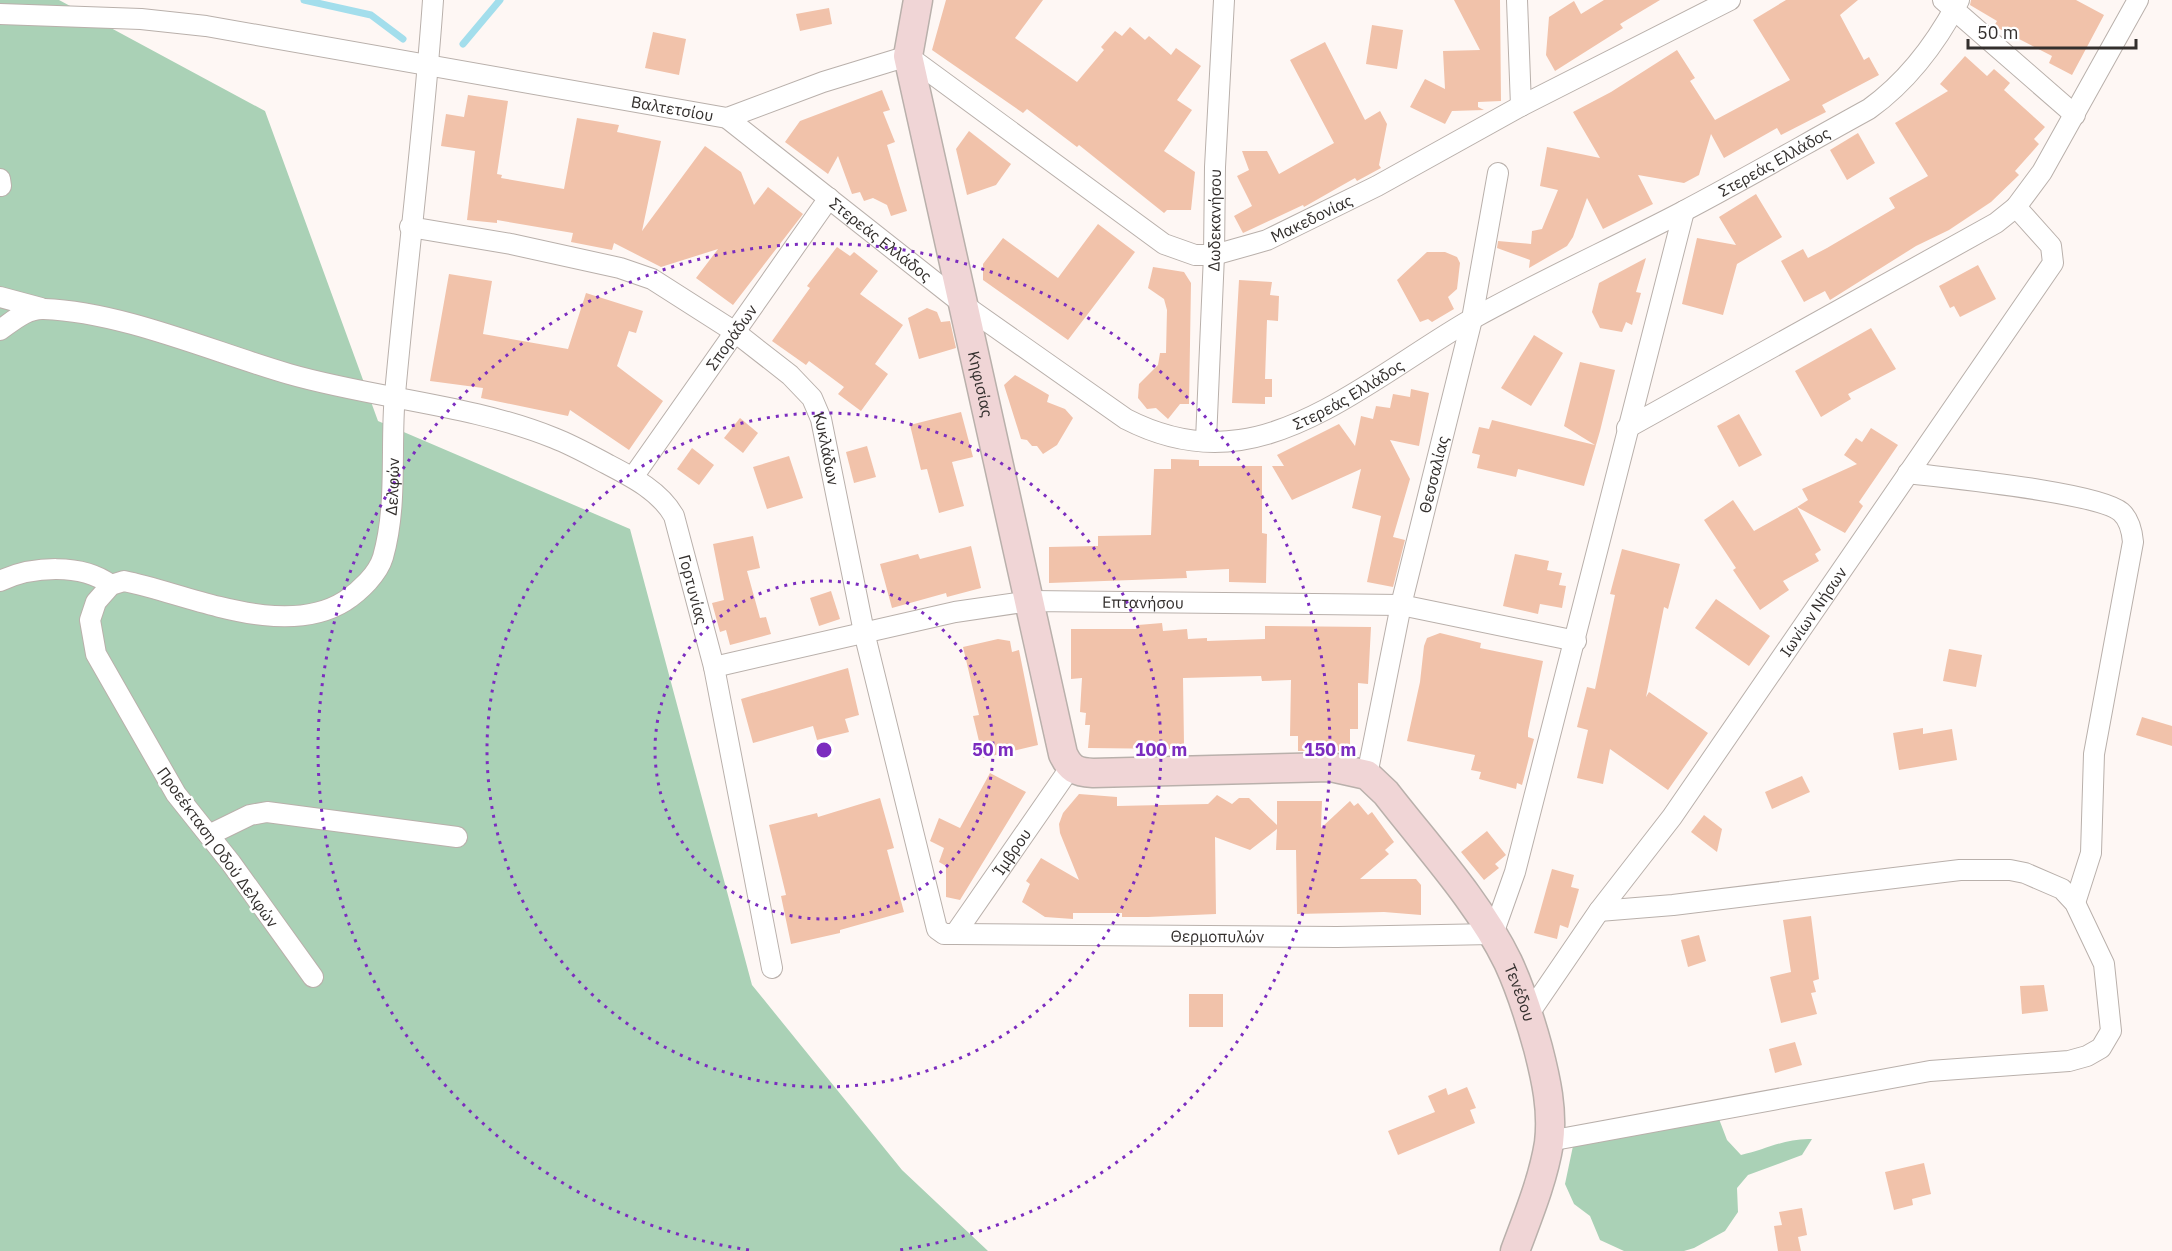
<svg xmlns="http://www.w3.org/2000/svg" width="2172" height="1251" font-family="'IBM Plex Sans',sans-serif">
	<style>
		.green { fill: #aad1b6 }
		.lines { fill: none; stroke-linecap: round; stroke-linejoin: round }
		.stream { stroke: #a3deec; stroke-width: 7 }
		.building { fill: #f1c2aa }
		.street-casing { stroke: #b9b0ab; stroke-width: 22 }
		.secondary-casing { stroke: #b9b0ab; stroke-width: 31 }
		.street { stroke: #fff; stroke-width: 20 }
		.secondary { stroke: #f0d5d6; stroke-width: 28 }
		.ring { fill: none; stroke: #7b2cbf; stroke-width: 3; stroke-dasharray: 3 6 }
		.labels { text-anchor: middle; stroke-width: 5; stroke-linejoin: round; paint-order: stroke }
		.street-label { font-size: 16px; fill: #332f2d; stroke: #fff }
		.centre { fill: #7b2cbf; stroke: #fff; stroke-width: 3 }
		.ring-label { font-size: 18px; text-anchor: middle; font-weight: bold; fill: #7b2cbf; stroke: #fff; stroke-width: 5; stroke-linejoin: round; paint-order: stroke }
	</style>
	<rect width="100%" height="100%" fill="#fef7f4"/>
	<g class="green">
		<polygon points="0,0 59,0 265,111 378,421 630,529 752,985 902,1170 988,1251 0,1251"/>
		<path d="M 1719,1119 L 1727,1140 L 1741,1155 C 1768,1149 1785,1138 1812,1139 L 1802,1155 L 1748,1175 L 1737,1188 L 1738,1212 L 1725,1231 L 1694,1248 L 1684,1251 L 1624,1251 L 1600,1240 L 1590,1216 L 1574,1204 L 1565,1184 L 1573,1146 Z"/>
	</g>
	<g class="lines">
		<g class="stream">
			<polyline points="304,0 371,15 403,39"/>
			<polyline points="463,44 500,0"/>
		</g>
	</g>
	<g class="building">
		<polygon points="946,0 1043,0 1015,38 1077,82 1104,50 1101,47 1115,31 1122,36 1130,27 1145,40 1149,36 1171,55 1176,48 1201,66 1177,100 1192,110 1164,151 1195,172 1191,210 1167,210 1164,213 1079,145 1077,147 1027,109 1023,113 932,50"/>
		<polygon points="1454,0 1500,0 1501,101 1478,102 1478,107 1484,110 1452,111 1445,124 1410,107 1425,79 1445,89 1443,51 1480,50"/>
		<polygon points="1604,0 1660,0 1620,24 1623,28 1555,71 1546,55 1549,17 1574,1 1581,14"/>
		<polygon points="1786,0 1858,0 1840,15 1864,60 1869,57 1879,75 1822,105 1826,112 1781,135 1777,128 1724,158 1711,134 1699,175 1684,183 1638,175 1653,204 1603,229 1587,198 1573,237 1567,246 1529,268 1530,260 1497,248 1498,241 1531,244 1532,231 1542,229 1558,190 1540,186 1547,147 1600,158 1573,112 1611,92 1677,50 1695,78 1690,81 1715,120 1790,80 1753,20"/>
		<polygon points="1971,0 2076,0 2104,15 2072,75 2049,63 2052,56 1994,26 1997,21 1970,5"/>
		<polygon points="829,8 832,24 800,31 796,14"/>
		<polygon points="1372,25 1403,30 1397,69 1366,64"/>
		<polygon points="653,32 686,39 679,75 645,68"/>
		<polygon points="1325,42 1365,120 1380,111 1387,124 1379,165 1381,168 1357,181 1355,178 1304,207 1303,205 1243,233 1234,216 1252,206 1237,176 1249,170 1242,151 1267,151 1279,174 1334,143 1290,60"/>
		<polygon points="1965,56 1987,76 1994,69 2010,83 2004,90 2045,127 2034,139 2039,144 2015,171 2019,175 1991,202 1949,230 1916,246 1830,300 1825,291 1804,302 1781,261 1803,249 1808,258 1827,248 1895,208 1889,198 1928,176 1895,123 1948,91 1940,84"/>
		<polygon points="882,90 890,110 883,112 895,142 887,145 907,211 891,216 887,205 873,198 864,201 860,192 852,194 838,156 828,174 785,142 800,121"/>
		<polygon points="468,95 508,101 497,174 502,175 501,178 564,189 577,118 619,125 617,132 661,141 642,231 705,146 741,172 754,205 768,187 803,214 733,305 696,278 718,249 661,267 614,243 612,250 571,242 573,233 497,220 497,223 467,220 475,151 441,146 446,114 464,117"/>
		<polygon points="969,131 1011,164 996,185 967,195 956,149"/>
		<polygon points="1858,133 1875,163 1847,180 1830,150"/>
		<polygon points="1756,194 1782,237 1737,264 1723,315 1682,304 1697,238 1736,245 1719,217"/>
		<polygon points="1098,224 1135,252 1068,340 983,280 983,264 1003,238 1058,278"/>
		<polygon points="837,247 850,256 854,252 878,271 860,294 903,325 875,364 888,374 861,411 838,394 844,387 809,361 806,365 772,341 810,288 807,286"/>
		<polygon points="1427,252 1445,252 1457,257 1460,263 1457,289 1448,297 1454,309 1432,322 1428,319 1420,322 1397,280"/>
		<polygon points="1646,258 1636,292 1641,293 1632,325 1626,322 1622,332 1600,328 1592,312 1599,283"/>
		<polygon points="1978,265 1996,299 1960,317 1954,306 1950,308 1939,286"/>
		<polygon points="1153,267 1184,272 1191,283 1189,404 1180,404 1168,419 1156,408 1147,409 1138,398 1139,384 1158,365 1160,353 1166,353 1167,310 1164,299 1148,288"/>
		<polygon points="449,274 492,281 483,334 568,349 586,293 643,311 636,333 629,331 617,366 663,401 629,450 570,410 568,416 481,398 483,388 430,381"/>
		<polygon points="1239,280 1272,282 1270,295 1279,296 1278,321 1267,320 1265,379 1272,379 1272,397 1265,397 1265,404 1232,403"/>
		<polygon points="927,308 937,312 941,322 950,321 956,348 919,359 908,318"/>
		<polygon points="1871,328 1896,369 1848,394 1851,399 1821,417 1795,371"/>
		<polygon points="1534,335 1563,353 1531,406 1501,388"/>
		<polygon points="1580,362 1615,370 1600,431 1584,486 1518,469 1516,477 1477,468 1480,455 1472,453 1479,427 1489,429 1492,420 1595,445 1564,426"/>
		<polygon points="1015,375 1049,395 1047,402 1065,409 1073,418 1057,445 1043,454 1037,446 1032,446 1027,440 1021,439 1004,385"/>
		<polygon points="1411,389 1429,393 1419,446 1390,440 1410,479 1393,537 1405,540 1393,587 1367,582 1381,516 1352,508 1361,469 1292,500 1272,466 1284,466 1277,455 1339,424 1355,446 1361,416 1373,419 1376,406 1390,408 1393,394 1410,397"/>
		<polygon points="961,412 973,457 952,462 964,506 939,513 927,469 921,470 910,425"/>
		<polygon points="1739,414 1762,455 1739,467 1717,426"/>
		<polygon points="740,418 758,433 743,453 724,438"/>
		<polygon points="1871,428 1898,445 1859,502 1863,506 1845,533 1797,507 1808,500 1802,489 1857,464 1844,455 1856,438 1862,442"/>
		<polygon points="867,446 876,477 854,483 846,452"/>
		<polygon points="692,448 714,465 699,485 677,469"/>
		<polygon points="789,456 803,498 767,509 753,467"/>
		<polygon points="1171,459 1199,460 1199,466 1262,466 1262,533 1267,534 1266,583 1229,582 1229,569 1186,571 1187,578 1049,583 1049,547 1098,546 1098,536 1151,535 1154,469 1171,469"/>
		<polygon points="1733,500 1754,531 1797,507 1821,550 1815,554 1819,561 1783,581 1789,590 1760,610 1733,570 1736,568 1704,520"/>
		<polygon points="753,536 760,568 747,571 760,618 766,617 771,634 730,645 726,630 720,632 712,603 724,600 713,544"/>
		<polygon points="971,546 981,588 947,597 946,593 892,608 880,564 918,554 920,559"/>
		<polygon points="1622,549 1680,564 1668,609 1664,607 1646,697 1649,692 1708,733 1668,790 1610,749 1603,784 1577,778 1588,730 1577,727 1587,687 1595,689 1615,595 1610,594"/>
		<polygon points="1515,554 1549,561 1547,570 1562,573 1559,585 1566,586 1562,608 1540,604 1538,614 1503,606"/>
		<polygon points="831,591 840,619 819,626 810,598"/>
		<polygon points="1716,599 1770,636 1749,666 1695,628"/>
		<polygon points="1162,623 1163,631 1187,629 1188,639 1207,638 1207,641 1265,639 1265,626 1371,627 1368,684 1358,683 1358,729 1350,729 1350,751 1298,751 1298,736 1290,736 1291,680 1262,681 1261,676 1183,678 1184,744 1177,744 1178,749 1088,748 1090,725 1085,725 1086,713 1080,712 1082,678 1071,679 1071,629 1138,629 1138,625"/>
		<polygon points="1440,633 1481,643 1480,648 1543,661 1528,732 1528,737 1534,739 1522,785 1517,783 1516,789 1479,779 1481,772 1471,770 1475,755 1407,741 1420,682 1424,646 1427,638"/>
		<polygon points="998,639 1010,641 1012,652 1019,650 1038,745 983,758 973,716 979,715 963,647"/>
		<polygon points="1949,649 1982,655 1976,687 1943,681"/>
		<polygon points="848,668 859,715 845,719 849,732 817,740 813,726 753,743 741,699"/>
		<polygon points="2142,717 2172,726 2172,746 2136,735"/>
		<polygon points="1923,728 1923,734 1952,729 1957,760 1899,770 1893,733"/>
		<polygon points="990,773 1026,792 960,900 946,897 946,866 939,862 944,848 930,841 939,818 960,828"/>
		<polygon points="1802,776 1810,792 1772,809 1765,792"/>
		<polygon points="1079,794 1117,797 1117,806 1208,804 1217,795 1232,804 1239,798 1249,798 1277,825 1277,801 1322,801 1321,828 1350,801 1354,806 1358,803 1368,815 1372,812 1394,842 1385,850 1389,854 1360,879 1416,879 1421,885 1421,915 1384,912 1297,914 1296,850 1276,850 1277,829 1250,850 1215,837 1216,914 1148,917 1122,917 1122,913 1073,913 1073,919 1045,917 1022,902 1030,884 1026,881 1041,858 1079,880 1060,833 1059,824 1063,813"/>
		<polygon points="880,798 894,848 887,850 904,912 840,930 840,933 791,944 781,896 786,895 769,825 817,813 818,817"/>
		<polygon points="1704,815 1722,829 1717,852 1691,832"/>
		<polygon points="1487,831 1506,855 1495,864 1499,868 1484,880 1461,852"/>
		<polygon points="1552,869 1574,875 1571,887 1579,889 1568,928 1560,925 1557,939 1534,933"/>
		<polygon points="1811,916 1819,979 1813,981 1816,992 1811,993 1817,1014 1781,1023 1770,977 1791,972 1783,920"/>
		<polygon points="1699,935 1706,961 1688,967 1681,940"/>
		<polygon points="2044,985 2048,1011 2022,1014 2020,986"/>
		<rect x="1189" y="994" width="34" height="33"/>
		<polygon points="1795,1042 1802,1065 1775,1073 1769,1049"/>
		<polygon points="1467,1087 1476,1108 1470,1110 1475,1123 1398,1155 1388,1131 1435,1112 1428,1096 1446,1088 1448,1095"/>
		<polygon points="1924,1163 1931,1194 1912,1199 1913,1205 1894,1210 1885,1172"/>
		<polygon points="1802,1208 1807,1235 1798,1237 1801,1251 1778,1251 1774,1226 1782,1225 1779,1212"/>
	</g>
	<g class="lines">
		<g class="street-casing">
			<g id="street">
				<polyline points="1517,0 1521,106"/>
				<polyline points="1943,0 2075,115"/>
				<path id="s1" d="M 0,14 L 141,19 L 206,26 L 727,118 L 823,82 L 908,56 L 1164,244 L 1195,255 L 1214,255 L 1267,240 L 1377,186 L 1521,106 L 1730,0"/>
				<path id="s2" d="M 727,118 L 964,305 L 1126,419 C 1161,437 1200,446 1240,440 C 1319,429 1403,358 1472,319 C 1540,281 1613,248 1682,212 C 1745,179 1807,143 1869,109 C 1908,81 1937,42 1959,0"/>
				<polyline points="0,179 1,186"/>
				<path id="s3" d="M 410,227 L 511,244 L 620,268 L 652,279 L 735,332 L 790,375 L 812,398 L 821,419 L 864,632 L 937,929 L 944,934 L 955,934 L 1337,937 L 1493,934 L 1515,872 L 1684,211"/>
				<polyline points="0,297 41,308"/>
				<path id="s4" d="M 0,330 C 13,321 27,308 44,309 C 123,312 213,352 289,374 C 376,399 470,404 554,438 C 572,445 590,455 607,464 C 632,477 660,491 674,516 L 714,667 L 772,968"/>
				<polyline points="1627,428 1996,223 2016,207 2042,172 2138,0"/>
				<path id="s5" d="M 1206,440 L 1214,255 L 1215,167 L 1224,0"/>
				<path d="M 1908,473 C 1946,478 2098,492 2121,512 C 2129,519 2132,531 2133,542 L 2094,754 L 2091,853 L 2075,903"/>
				<path id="s6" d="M 633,477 L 829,198"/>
				<path d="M 0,581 C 32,566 82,563 111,585"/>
				<path id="s7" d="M 714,667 L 955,612 L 1030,601 L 1401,605 L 1576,641"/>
				<path id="s8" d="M 1367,775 L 1401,605 L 1472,319 L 1498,173"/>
				<polyline points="209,835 250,815 267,812 457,837"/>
				<path id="s9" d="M 955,934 L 1070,768"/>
				<path id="s10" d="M 313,977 L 231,863 L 176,794 L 96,654 L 90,620 L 96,602 L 111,585 L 124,581 C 188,594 283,640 345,601 C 360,591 378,574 383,557 C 398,504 390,447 395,394 C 407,262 424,131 433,0"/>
				<path id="s11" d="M 1528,1015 L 1599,911 L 1672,817 L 2053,263 L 2051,246 L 2016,207"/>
				<polyline points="1549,1141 1930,1071 2069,1061 2087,1056 2101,1048 2111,1031 2104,964 2075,903 2062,889 2025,873 2010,870 1960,870 1673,905 1599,911"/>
			</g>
		</g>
		<g class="secondary-casing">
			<g id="secondary">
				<path id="s12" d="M 918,0 L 908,56 L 1063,754 C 1070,769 1076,772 1093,773 L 1331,767 L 1367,775 L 1386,793 C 1427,846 1479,902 1508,962 C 1521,990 1530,1019 1538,1048 C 1546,1079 1553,1110 1549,1143 C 1543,1180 1528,1216 1515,1251"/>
			</g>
		</g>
		<use href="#street" class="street"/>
		<use href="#secondary" class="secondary"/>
	</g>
	<g class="ring">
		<circle cx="824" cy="750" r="169"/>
		<circle cx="824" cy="750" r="337"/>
		<path d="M749 1250A506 506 0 1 1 899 1250"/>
	</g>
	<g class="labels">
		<g class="street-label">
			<text dy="6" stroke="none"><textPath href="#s1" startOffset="680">Βαλτετσίου</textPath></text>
			<text dy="6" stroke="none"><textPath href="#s2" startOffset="1222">Στερεάς Ελλάδος</textPath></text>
			<text dy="6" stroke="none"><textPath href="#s1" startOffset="1401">Μακεδονίας</textPath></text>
			<text dy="6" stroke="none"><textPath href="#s5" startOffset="220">Δωδεκανήσου</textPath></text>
			<text dy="6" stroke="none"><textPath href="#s2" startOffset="196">Στερεάς Ελλάδος</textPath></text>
			<text dy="6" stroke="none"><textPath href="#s6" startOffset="171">Σποράδων</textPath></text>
			<text dy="6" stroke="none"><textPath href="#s12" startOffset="393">Κηφισίας</textPath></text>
			<text dy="6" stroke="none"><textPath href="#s2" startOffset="736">Στερεάς Ελλάδος</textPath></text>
			<text dy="6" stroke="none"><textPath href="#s3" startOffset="501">Κυκλάδων</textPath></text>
			<text dy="6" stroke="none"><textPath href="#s8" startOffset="308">Θεσσαλίας</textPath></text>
			<text dy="6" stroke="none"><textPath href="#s10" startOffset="838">Δελφών</textPath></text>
			<text dy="6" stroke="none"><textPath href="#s4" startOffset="798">Γορτυνίας</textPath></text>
			<text dy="6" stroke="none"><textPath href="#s7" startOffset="436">Επτανήσου</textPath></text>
			<text dy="6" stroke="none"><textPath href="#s11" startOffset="494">Ιωνίων Νήσων</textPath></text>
			<text transform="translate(218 847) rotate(54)" y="6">Προεέκταση Οδού Δελφών</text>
			<text dy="6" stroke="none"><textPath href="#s9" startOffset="100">Ίμβρου</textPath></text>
			<text dy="6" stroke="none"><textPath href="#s3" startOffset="1276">Θερμοπυλών</textPath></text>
			<text dy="6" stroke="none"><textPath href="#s12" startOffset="1353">Τενέδου</textPath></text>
		</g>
	</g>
	<circle cx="824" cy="750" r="9" class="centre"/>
	<g class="ring-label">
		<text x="993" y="756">50 m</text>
		<text x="1161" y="756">100 m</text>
		<text x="1330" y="756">150 m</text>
	</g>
	<path d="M1968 39v9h168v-9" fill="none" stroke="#332f2d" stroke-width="3"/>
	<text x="1977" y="39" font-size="18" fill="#332f2d" stroke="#ffffff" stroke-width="4.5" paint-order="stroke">50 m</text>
</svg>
